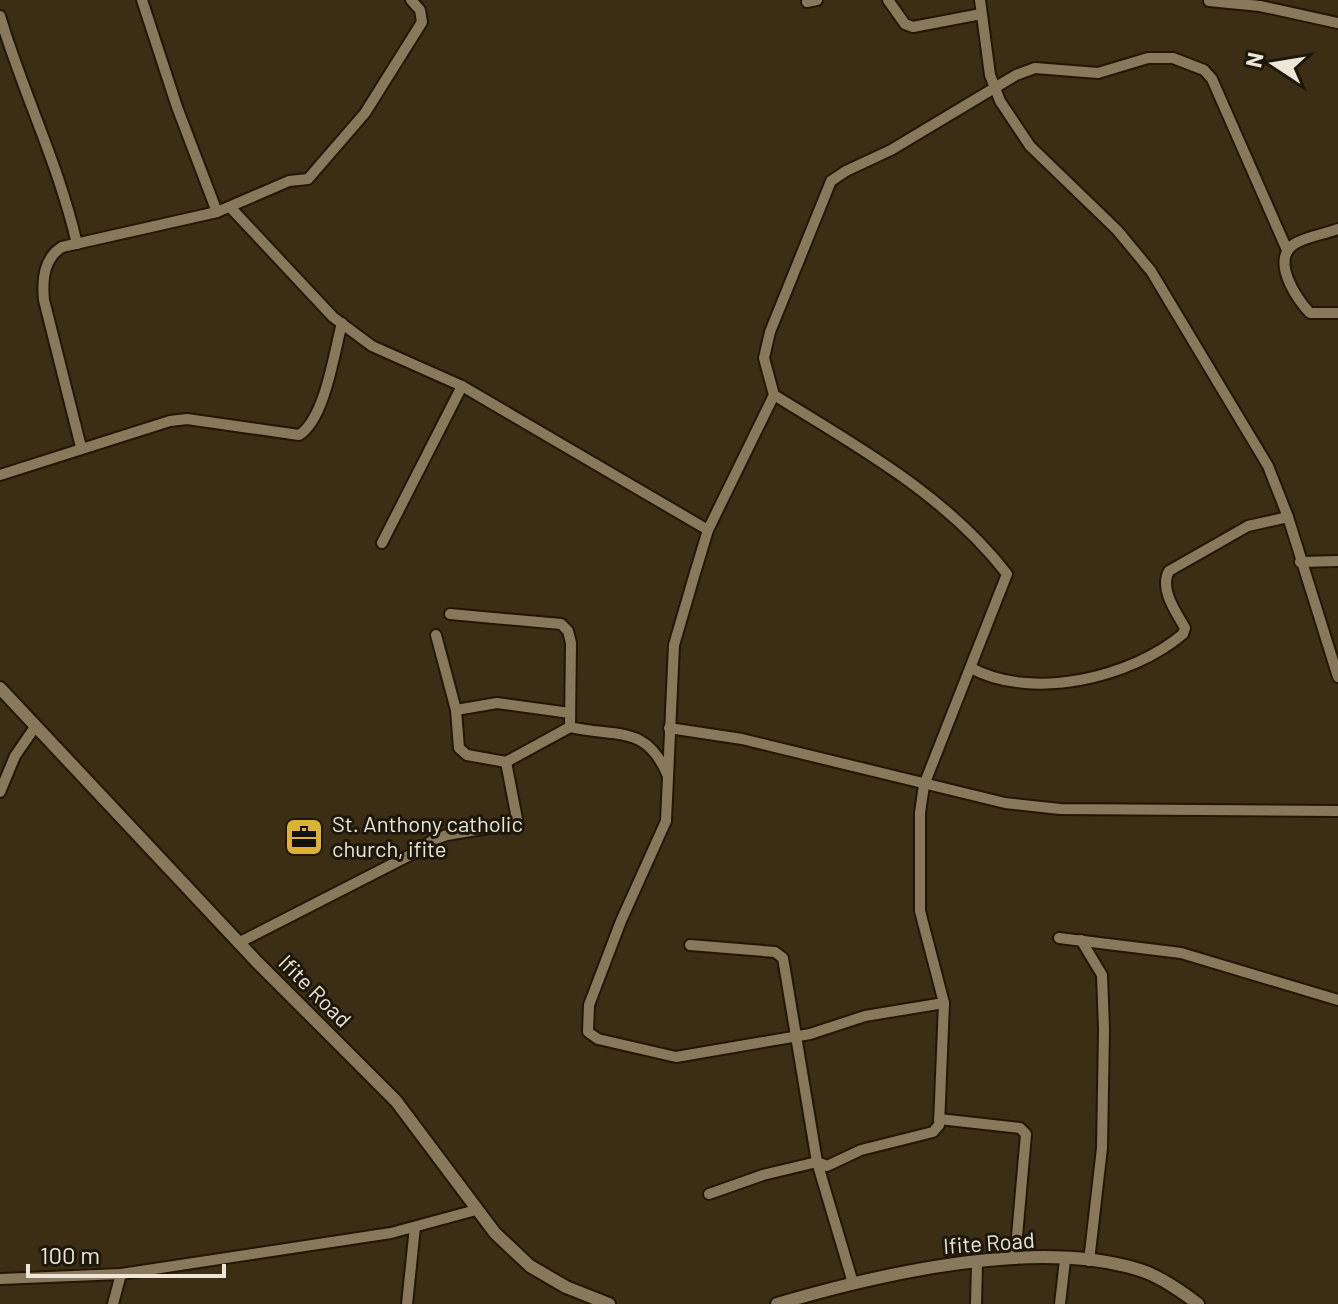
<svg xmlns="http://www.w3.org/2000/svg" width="1338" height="1304" font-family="Barlow,sans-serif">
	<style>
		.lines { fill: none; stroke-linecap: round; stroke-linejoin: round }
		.minor-casing { stroke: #221600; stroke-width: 14 }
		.tertiary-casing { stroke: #221600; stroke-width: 16 }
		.minor { stroke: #88795d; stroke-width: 10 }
		.tertiary { stroke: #88795d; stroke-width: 12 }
		.labels { text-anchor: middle; stroke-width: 6; stroke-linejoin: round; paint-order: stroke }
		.poi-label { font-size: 22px; fill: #ede5d6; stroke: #1e180c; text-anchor: start }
		.street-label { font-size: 22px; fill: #ede5d6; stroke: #1e180c }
	</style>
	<rect width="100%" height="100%" fill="#3c2e14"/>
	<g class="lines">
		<g class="minor-casing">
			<g id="minor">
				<polyline points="142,0 177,107 217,212"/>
				<polyline points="888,0 905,24 913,27 981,14"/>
				<polyline points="980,0 990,75 1000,101 1030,146 1117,230 1151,271 1268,466 1288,517 1338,677"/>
				<polyline points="1209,1 1260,6 1338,23"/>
				<polyline points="807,2 817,0"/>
				<path d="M 0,16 C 23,93 59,165 77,244"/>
				<polyline points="230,207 333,317 372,346 462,386 708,530"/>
				<path d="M 1338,229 C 1325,234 1309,236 1296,243 C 1269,257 1296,299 1310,313 L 1338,313"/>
				<polyline points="774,395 708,530 695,573 674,645 666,821 621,921 589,1005 588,1032 598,1039 676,1057 810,1034 865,1016 944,1003"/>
				<path d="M 81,447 L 44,300 C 42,281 44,258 62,247 L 217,212 L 289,181 L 308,179 L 365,113 L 422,22 L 420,10 L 411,0"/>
				<path d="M 0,475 L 170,421 L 187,419 L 299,435 C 325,419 334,353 342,323"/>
				<polyline points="382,543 462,386"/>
				<polyline points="1300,562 1338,561"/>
				<path d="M 450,614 L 561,624 L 568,631 L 571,643 L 570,727 C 616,738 646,723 668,776"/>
				<path d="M 971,668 C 1032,701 1131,678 1183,634 L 1185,628 C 1176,612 1159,589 1169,571 L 1248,526 L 1288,517"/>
				<polyline points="456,710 497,703 570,713"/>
				<polyline points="669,728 742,739 1005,803 1060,809 1338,811"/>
				<polyline points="506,762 570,727"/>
				<polyline points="0,792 15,756 35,727"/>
				<polyline points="1059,938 1181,953 1338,1000"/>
				<polyline points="1081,940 1102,975 1104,1029 1102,1148 1089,1261"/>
				<polyline points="238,943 418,851 433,840 447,835 512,824 517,819 506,762 467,755 459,748 456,710 436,635"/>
				<polyline points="690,945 775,952 783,958 817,1162 853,1283"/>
				<polyline points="939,1119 1020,1128 1026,1134 1015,1259"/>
				<path d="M 709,1194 L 763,1175 L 817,1162 L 827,1166 L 861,1150 L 933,1132 L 939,1125 L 944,1003 L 920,911 L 920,813 L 924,785 L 1007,574 C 946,495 858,447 774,395 L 764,358 L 770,332 L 831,181 L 846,171 L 891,150 L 1016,75 L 1035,68 L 1098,73 L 1148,58 L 1173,58 L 1204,70 L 1212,79 L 1287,250"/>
				<polyline points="0,1279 121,1274 391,1233 476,1210"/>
				<polyline points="113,1304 121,1274"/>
				<polyline points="407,1304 415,1227"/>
				<polyline points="976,1304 977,1263"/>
				<polyline points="1060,1304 1065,1260"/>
			</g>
		</g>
		<g class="tertiary-casing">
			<g id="tertiary">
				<polyline points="0,688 257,962 396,1101 495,1233 530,1266 566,1287 609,1304"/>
				<path d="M 777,1304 C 879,1274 1035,1237 1140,1270 C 1160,1276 1181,1291 1198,1304"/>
			</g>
		</g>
		<use href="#minor" class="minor"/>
		<use href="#tertiary" class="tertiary"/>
	</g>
	<defs>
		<g id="office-square" transform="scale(2)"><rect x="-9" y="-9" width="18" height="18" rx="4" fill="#ddb133" stroke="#1e180c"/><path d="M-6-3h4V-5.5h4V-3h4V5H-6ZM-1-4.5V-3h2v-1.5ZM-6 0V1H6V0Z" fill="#111"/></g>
	</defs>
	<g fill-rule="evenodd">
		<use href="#office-square" x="304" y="837"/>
	</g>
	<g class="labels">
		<g class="poi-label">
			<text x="332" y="832">St. Anthony catholic<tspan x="332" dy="25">church, ifite</tspan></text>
		</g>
		<g class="street-label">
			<text transform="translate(315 991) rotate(45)" y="8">Ifite Road</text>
			<text transform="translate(989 1243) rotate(-4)" y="8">Ifite Road</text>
		</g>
	</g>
	<g transform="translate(1274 64) rotate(282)" stroke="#1e180c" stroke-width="6" paint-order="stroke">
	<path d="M0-6L14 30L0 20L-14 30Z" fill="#ede5d6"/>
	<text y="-12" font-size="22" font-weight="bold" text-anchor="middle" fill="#ede5d6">N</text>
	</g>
	<path d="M28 1264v12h196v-12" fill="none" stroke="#ede5d6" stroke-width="4"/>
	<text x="40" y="1264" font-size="24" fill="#ede5d6" stroke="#1e180c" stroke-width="6" paint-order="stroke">100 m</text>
</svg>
